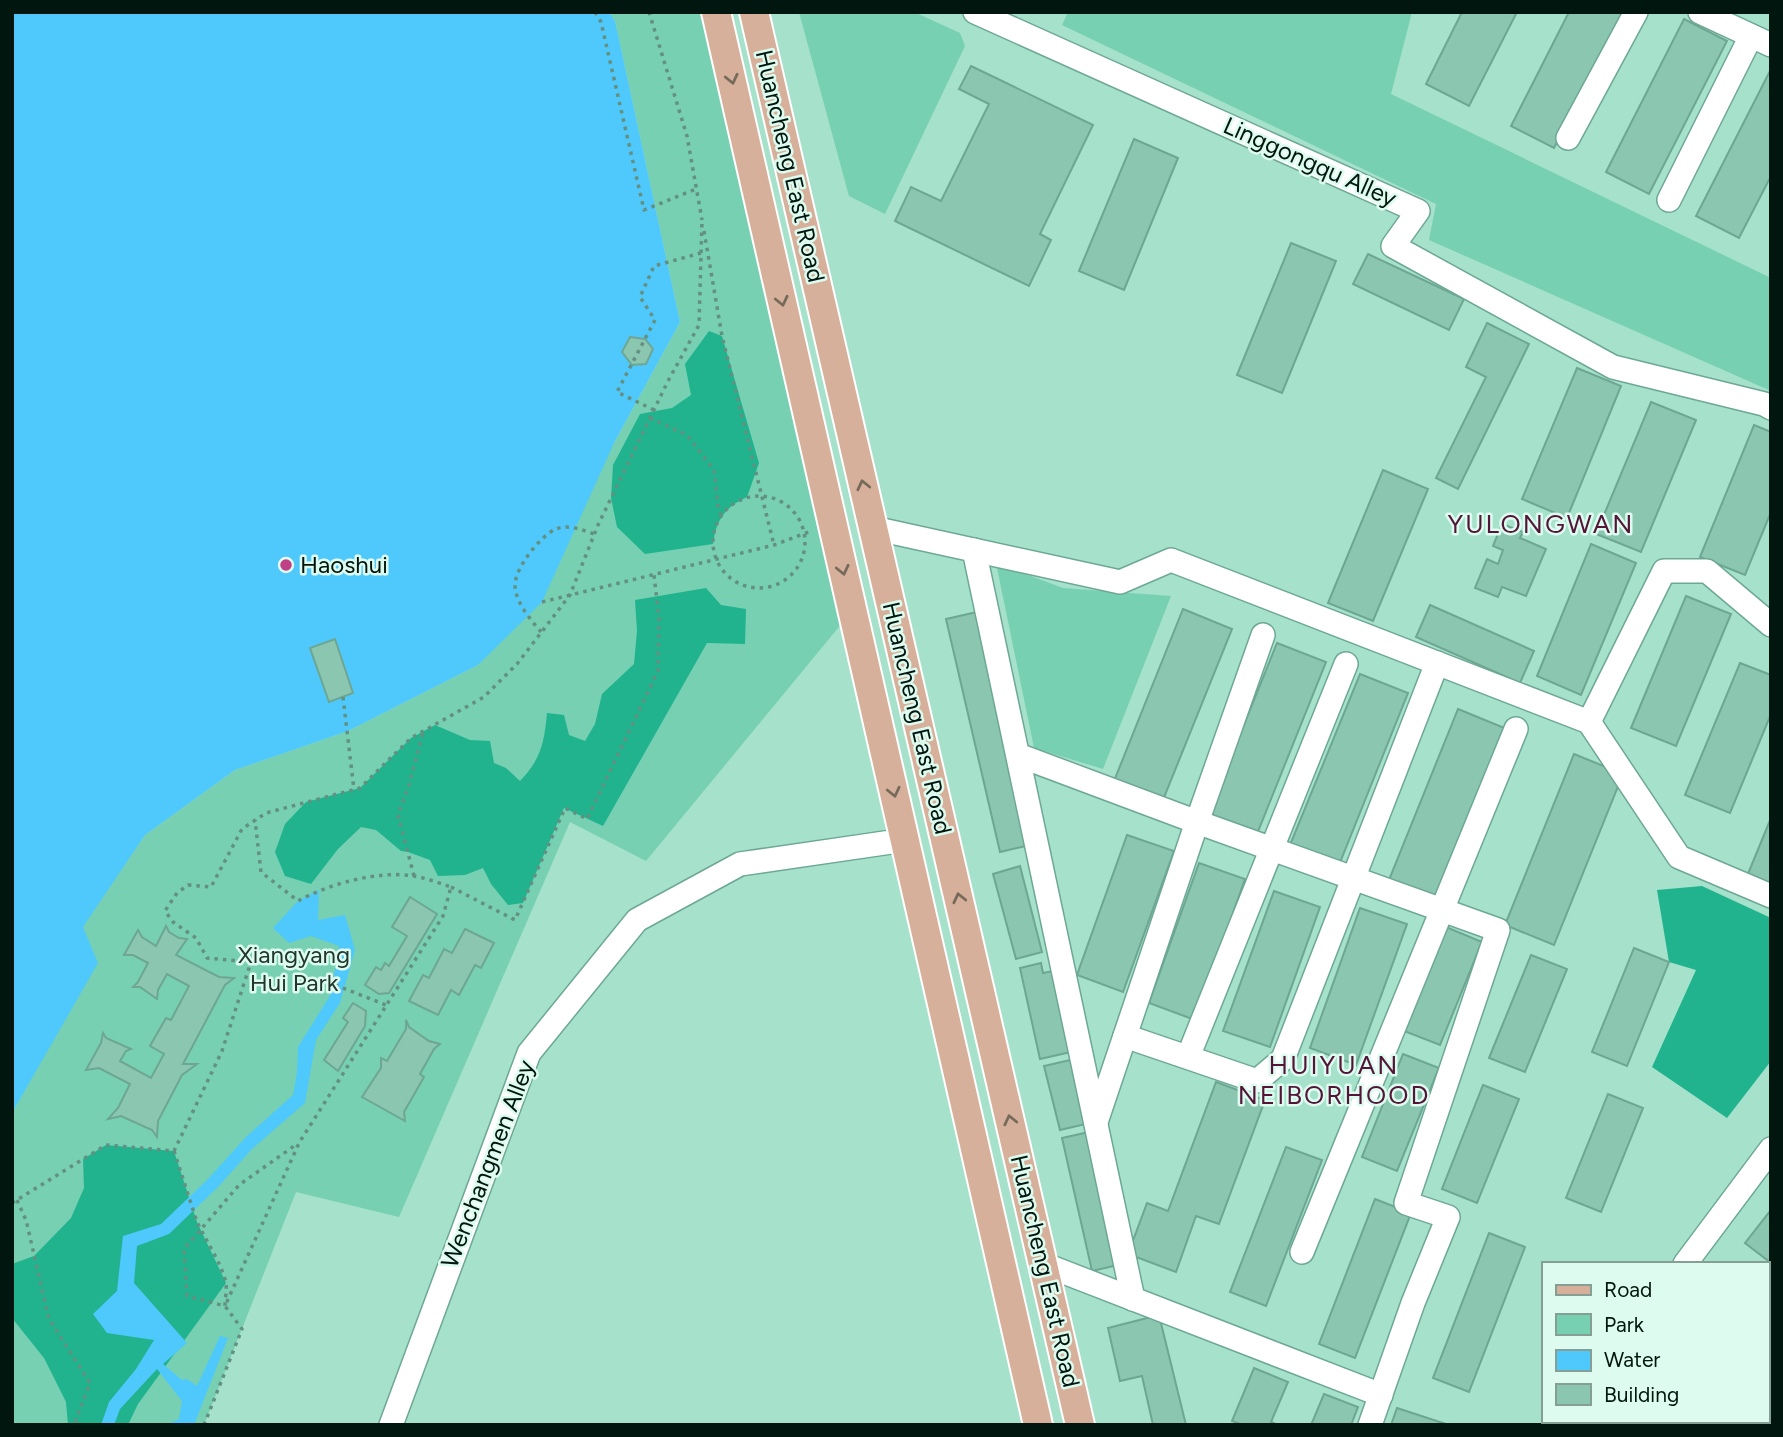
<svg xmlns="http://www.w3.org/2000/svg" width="1783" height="1437" font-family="Figtree,sans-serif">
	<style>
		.green { fill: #77d0b2 }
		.forest { fill: #21b38e }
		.water { fill: #4fc8fc }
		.building { fill: #8bc6b1; stroke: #6da793; stroke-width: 2 }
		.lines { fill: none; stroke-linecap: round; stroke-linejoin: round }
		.minor-casing { stroke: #6da894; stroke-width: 26 }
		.major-casing { stroke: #fff; stroke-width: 32 }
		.path { stroke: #639080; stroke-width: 3.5; stroke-dasharray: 3.5 5; stroke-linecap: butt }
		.minor { stroke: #fff; stroke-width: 23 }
		.major { stroke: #d6b09a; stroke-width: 28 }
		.oneway { stroke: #766b5b }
		.poi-dot { fill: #c13f86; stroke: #ddfbef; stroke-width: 2.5 }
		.labels { text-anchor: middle; stroke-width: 5; stroke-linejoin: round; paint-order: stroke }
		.street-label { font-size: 24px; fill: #00160f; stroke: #ddfbef }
		.poi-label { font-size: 24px; fill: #00160f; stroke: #ddfbef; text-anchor: start }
		.park-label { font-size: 24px; fill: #1f352d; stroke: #ddfbef }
		.neighbourhood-label { font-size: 26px; letter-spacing: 2px; fill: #531437; stroke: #ddfbef }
	</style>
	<rect width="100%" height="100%" fill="#a5e1cb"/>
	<g class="green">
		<polygon points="609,12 716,12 852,611 646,861 570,822 399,1217 296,1192 204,1425 12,1425 12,1113 41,1061 82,927 145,835 235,770 348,731 478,665 614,443 680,322 615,21"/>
		<polygon points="799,12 914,12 960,33 965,46 885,214 849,196"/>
		<polygon points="1068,12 1412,12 1391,94 1771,278 1771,391 1429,240 1436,204 1062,25"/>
		<polygon points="996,563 1063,588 1171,596 1103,769 1034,748"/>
	</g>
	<g class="forest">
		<path d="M 709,331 L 722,336 L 759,463 L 747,497 C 725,507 716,520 713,544 L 645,554 L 617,527 L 611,498 L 613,465 L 640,414 L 672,408 L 691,395 L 685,364 Z"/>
		<path d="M 706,588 L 721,605 L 746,609 L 745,644 L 707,643 L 603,826 L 564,808 L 523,903 L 508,905 L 491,884 L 483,868 L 465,875 L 438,876 L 430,860 L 408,852 L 401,851 L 376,830 L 361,827 L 338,849 L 311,884 L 285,876 L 275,852 L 285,824 L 306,802 L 360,788 L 411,738 L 435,725 L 470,740 L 490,741 L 494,763 L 506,768 L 520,781 C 541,759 544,744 547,713 L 564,715 L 569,735 L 585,741 L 595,724 L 602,694 L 634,664 L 637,631 L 635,600 Z"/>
		<polygon points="1702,886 1771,918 1771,1061 1727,1118 1652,1067 1696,970 1669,962 1657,890"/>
		<polygon points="106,1145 174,1151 197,1222 226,1283 138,1404 128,1425 68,1425 66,1402 44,1358 12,1318 12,1264 34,1256 71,1218 84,1188 83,1159"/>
	</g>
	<g class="water">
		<polygon points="12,12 609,12 615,21 680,322 614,443 542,602 478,665 348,731 235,770 145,835 83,927 98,963 12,1113"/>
		<polygon points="319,890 318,920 345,915 355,950 340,1003 316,1040 305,1103 252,1149 218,1187 169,1234 137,1246 134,1283 187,1343 163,1364 182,1380 187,1379 197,1386 220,1336 228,1338 194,1425 166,1425 179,1419 182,1401 157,1369 120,1409 114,1425 101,1425 109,1402 136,1369 154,1340 107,1333 93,1314 117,1291 123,1236 161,1224 208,1179 246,1137 293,1095 297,1072 298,1047 331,994 339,946 311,936 289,943 273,928 298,901"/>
	</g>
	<g class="building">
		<polygon points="1462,12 1517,12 1469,106 1426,84"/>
		<polygon points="1569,12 1623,12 1554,148 1511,126"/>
		<polygon points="1684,19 1727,41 1649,194 1606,172"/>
		<polygon points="971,66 1093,125 1040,234 1051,240 1029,286 895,221 911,187 941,201 989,104 959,89"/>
		<polygon points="1771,69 1771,176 1739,238 1696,216"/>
		<polygon points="1134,139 1178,158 1124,290 1079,271"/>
		<polygon points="1291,243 1336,261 1282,393 1237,375"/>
		<polygon points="1368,254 1464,299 1449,330 1353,284"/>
		<polygon points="1487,323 1529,344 1458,489 1436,478 1486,377 1466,367"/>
		<polygon points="630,337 645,339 653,349 646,364 632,365 622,352"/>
		<polygon points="1577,368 1621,386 1567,518 1522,499"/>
		<polygon points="1651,402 1696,420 1641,552 1596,534"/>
		<polygon points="1754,425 1771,432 1771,512 1745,575 1700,557"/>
		<polygon points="1383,470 1428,489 1373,621 1328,603"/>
		<polygon points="1502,524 1523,532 1520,538 1546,549 1526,596 1502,587 1498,597 1475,588 1487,559 1498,564 1503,550 1493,546"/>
		<polygon points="1591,544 1636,563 1581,695 1537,676"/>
		<polygon points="1686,596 1731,614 1676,746 1631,728"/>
		<polygon points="1430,605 1534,651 1520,683 1416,637"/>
		<polygon points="1183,609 1232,629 1163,800 1114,781"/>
		<polygon points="977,612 1030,845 1000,852 946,619"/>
		<polygon points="335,639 353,693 329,702 310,648"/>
		<polygon points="1277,643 1326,662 1257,834 1208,814"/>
		<polygon points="1740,663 1771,675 1771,714 1730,813 1685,795"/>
		<polygon points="1360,674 1408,693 1339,865 1290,845"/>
		<polygon points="1458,709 1507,729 1438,900 1389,880"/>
		<polygon points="1574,754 1623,774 1554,945 1505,925"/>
		<polygon points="1771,818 1771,891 1745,881"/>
		<polygon points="1127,835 1174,851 1123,992 1077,975"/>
		<polygon points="1199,863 1245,879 1195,1020 1149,1003"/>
		<polygon points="1020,866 1042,952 1016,959 993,874"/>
		<polygon points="1274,891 1320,907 1270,1047 1223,1031"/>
		<polygon points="410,897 437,914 389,993 379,994 365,985 376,967 381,970 385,963 389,966 407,936 392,927"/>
		<polygon points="1360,908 1407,924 1356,1065 1310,1048"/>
		<polygon points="166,926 169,932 179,938 187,939 176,955 219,977 234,978 225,985 183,1064 197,1064 182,1075 158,1121 157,1137 152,1130 121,1116 108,1119 118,1108 130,1084 99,1068 86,1070 101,1043 103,1033 106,1038 131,1049 126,1051 120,1061 151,1078 164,1054 150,1046 166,1018 171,1020 189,986 167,974 158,990 157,999 140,987 133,987 138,982 148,963 133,955 124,955 138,930 142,937 156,946"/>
		<polygon points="1446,927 1482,942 1440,1045 1404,1031"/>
		<polygon points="465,929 494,943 481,968 475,965 459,995 451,990 438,1015 409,1001 423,975 429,978 444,949 452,953"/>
		<polygon points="1634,948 1669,962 1627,1066 1592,1052"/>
		<polygon points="1531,955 1567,969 1525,1072 1489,1058"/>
		<polygon points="1041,963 1043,973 1053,971 1071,1052 1040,1059 1020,968"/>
		<polygon points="353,1003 366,1011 365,1026 338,1071 324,1060 348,1022 343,1018"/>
		<polygon points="406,1020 409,1027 429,1041 440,1044 434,1049 420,1074 424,1077 404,1112 405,1121 362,1097 381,1068 381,1058 387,1061 406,1029"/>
		<polygon points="1403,1054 1439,1068 1397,1171 1362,1157"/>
		<polygon points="1075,1059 1090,1123 1060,1130 1044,1066"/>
		<polygon points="1216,1082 1265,1100 1219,1224 1196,1216 1176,1272 1128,1254 1147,1203 1168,1211"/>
		<polygon points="1483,1085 1519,1099 1477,1203 1442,1189"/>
		<polygon points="1608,1094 1643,1108 1601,1212 1566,1198"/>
		<polygon points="1089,1132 1118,1265 1092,1271 1062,1138"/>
		<polygon points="1286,1147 1322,1160 1266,1306 1230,1292"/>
		<polygon points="1375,1199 1411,1213 1355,1358 1319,1344"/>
		<polygon points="1771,1210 1771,1263 1745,1243"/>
		<polygon points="1489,1233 1525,1247 1469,1392 1433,1378"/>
		<polygon points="1771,1310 1771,1392 1767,1396 1767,1314"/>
		<polygon points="1159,1315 1186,1425 1153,1425 1142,1376 1120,1381 1108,1328"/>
		<polygon points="1254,1368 1288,1382 1271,1422 1278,1425 1243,1425 1232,1421"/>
		<polygon points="1324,1394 1358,1407 1351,1425 1311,1425"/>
		<polygon points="1397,1408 1449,1425 1391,1425"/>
		<polygon points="1603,1421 1665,1421 1669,1425 1600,1425"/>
		<polygon points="1684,1421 1747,1421 1745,1425 1688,1425"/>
	</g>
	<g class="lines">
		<g class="minor-casing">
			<g id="minor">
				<polyline points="975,12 1418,211 1393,246 1613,367 1764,404 1771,408"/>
				<polyline points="1700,12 1771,45"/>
				<polyline points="1568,138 1636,12"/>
				<polyline points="1669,200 1751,36"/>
				<polyline points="873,528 1120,582 1171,560 1589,722 1679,857 1771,896"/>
				<polyline points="974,550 1133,1299"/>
				<polyline points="1589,722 1664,571 1707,571 1771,625"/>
				<polyline points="1018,755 1197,822 1498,930 1406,1203 1448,1217 1413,1303 1370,1425"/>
				<polyline points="1125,1036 1257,1081 1283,1059 1437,663"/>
				<polyline points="1188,1057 1346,664"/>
				<polyline points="1096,1122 1197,822 1263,635"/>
				<polyline points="1302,1252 1516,729"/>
				<polyline points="1043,1264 1381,1395"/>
				<polyline points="1685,1264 1771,1149"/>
				<polyline points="391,1425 529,1053 637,920 740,864 905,840"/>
				<polyline points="1566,1425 1568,1421"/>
			</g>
		</g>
		<g class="major-casing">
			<g id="major">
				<polyline points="716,12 1038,1425"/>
				<polyline points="754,12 1080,1425"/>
			</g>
		</g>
		<g class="path">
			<polyline points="595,12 601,22 644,210 696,189"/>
			<polyline points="649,12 687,136 702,220"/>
			<polyline points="704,231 722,336 774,545"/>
			<polyline points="654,410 617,392 655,320 640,297 654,266 701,253"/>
			<polyline points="650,418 687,435 714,470 718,505 721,514"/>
			<circle cx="759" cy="542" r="46"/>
			<polyline points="542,602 774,545 811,531"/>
			<path d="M 541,632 C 531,620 515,602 515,585 C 515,568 541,535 556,529 C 568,524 583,530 594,534"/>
			<polyline points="343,697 354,790"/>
			<polyline points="414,876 398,815 409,785 423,732"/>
			<polyline points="451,887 515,920 565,808 587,819 658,671 659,618 654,575"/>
			<polyline points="312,984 320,979 386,1005"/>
			<path d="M 174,1151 L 197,1222 C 204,1237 224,1268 226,1284 C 227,1290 225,1299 225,1306 L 187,1296 L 184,1249 L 239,1185 L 297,1144"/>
			<polyline points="17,1200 26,1220 49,1319 90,1383 74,1425"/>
			<polyline points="12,1203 106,1145 174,1151 222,1051 251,962 207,958 196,938 173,922 165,911 177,893 188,885 211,887 242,829 266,813 360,788 411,738 484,697 517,664 570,595 598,525 668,381 699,325 702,221"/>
			<path d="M 204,1425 L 242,1329 L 225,1306 L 299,1143 L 443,916 L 451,887 C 439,883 426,878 414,876 C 378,870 329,884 298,901 L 261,872 L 255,820"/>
		</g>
		<use href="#minor" class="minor"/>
		<use href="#major" class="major"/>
	</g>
	<defs><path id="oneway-chevron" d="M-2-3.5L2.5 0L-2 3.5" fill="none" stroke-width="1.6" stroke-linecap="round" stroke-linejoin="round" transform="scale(1.75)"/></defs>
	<g class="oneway">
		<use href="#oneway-chevron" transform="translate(732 79) rotate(77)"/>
		<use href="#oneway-chevron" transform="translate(782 301) rotate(77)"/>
		<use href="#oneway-chevron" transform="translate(863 485) rotate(-103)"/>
		<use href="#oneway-chevron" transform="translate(843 570) rotate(77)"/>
		<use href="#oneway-chevron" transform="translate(894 792) rotate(77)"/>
		<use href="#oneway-chevron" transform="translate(959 898) rotate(-103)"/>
		<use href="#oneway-chevron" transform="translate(1010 1120) rotate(-103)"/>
	</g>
	<circle class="poi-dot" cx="286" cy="565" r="7"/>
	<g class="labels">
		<g class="street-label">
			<text transform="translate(1310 162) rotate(24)" y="8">Linggongqu Alley</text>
			<text transform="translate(790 166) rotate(77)" y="8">Huancheng East Road</text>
			<text transform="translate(917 718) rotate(77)" y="8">Huancheng East Road</text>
			<text transform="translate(488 1164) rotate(-69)" y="8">Wenchangmen Alley</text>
			<text transform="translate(1045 1271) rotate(77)" y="8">Huancheng East Road</text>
		</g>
		<g class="poi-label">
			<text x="300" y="573">Haoshui</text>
		</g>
		<g class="park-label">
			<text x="294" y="963">Xiangyang<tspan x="294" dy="28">Hui Park</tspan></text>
		</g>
		<g class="neighbourhood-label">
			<text x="1541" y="533">YULONGWAN</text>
			<text x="1334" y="1074">HUIYUAN<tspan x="1334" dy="30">NEIBORHOOD</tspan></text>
		</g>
	</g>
	<rect width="1783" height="1437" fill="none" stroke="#00160f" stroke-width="28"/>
	<rect x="1542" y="1262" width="228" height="161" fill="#ddfbef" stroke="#859f95" stroke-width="2"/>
	<rect x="1556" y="1285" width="35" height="10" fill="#d6b09a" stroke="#859f95" stroke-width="2"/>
	<text x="1604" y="1297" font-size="21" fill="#00160f">Road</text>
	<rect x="1556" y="1314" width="35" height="21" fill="#77d0b2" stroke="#859f95" stroke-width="2"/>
	<text x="1604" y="1332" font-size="21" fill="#00160f">Park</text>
	<rect x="1556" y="1350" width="35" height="21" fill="#4fc8fc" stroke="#859f95" stroke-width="2"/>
	<text x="1604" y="1367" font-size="21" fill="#00160f">Water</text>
	<rect x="1556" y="1384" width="35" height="21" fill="#8bc6b1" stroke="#859f95" stroke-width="2"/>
	<text x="1604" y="1402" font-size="21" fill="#00160f">Building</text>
</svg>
